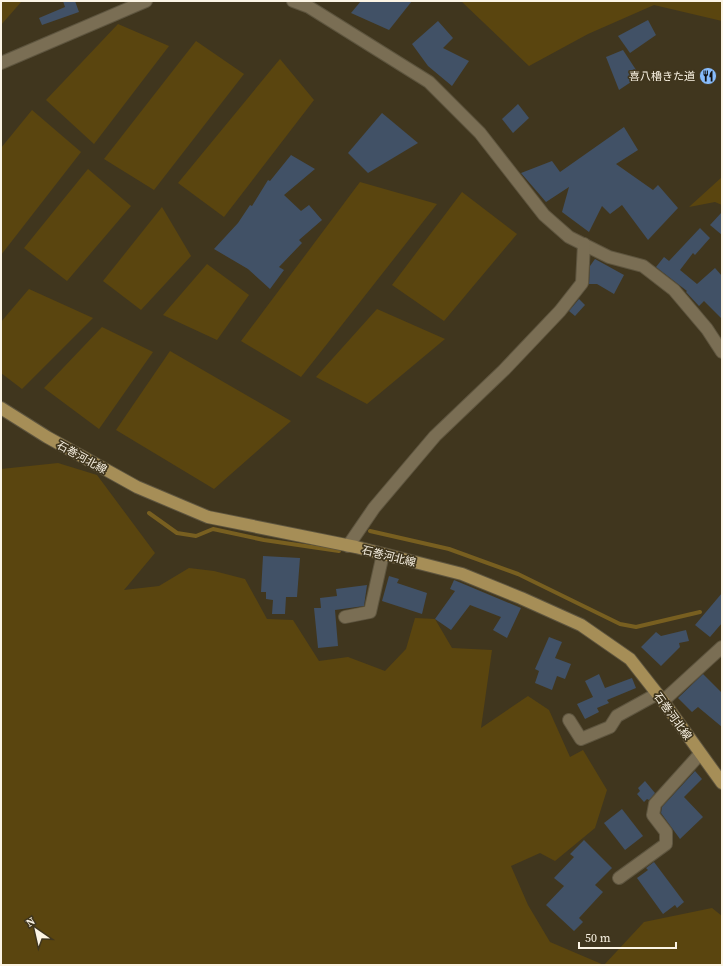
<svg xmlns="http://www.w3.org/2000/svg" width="723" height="966" font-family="'Source Serif 4','Noto Sans JP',serif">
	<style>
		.green { fill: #5a450f }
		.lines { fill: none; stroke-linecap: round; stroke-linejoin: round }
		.stream { stroke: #785f20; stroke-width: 4 }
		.building { fill: #415166 }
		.minor-casing { stroke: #5e553f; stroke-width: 14 }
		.major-casing { stroke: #5e553f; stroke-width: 14 }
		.minor { stroke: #7a6e54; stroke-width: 12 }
		.major { stroke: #a68e57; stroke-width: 12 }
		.labels { text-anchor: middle; stroke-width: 3.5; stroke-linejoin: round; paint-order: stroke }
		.poi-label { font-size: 11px; fill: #fbf4e5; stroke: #40361e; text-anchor: end }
		.street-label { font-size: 11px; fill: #fbf4e5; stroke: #40361e }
	</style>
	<rect width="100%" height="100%" fill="#40361e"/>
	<g class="green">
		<polygon points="1,1 22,1 1,25"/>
		<polygon points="461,1 722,1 722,21 654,5 588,34 529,66"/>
		<polygon points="118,24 169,46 94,144 46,100"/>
		<polygon points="196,41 244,74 154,190 104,159"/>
		<polygon points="280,59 314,100 224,217 178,183"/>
		<polygon points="32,110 81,152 1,255 1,148"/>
		<polygon points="88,169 131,206 67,281 24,248"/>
		<polygon points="722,177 722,205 715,202 689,207"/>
		<polygon points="360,182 437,204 301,377 241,341"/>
		<polygon points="462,192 517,234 444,321 392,285"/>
		<polygon points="162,207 191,256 141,310 103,281"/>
		<polygon points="207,264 249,295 217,340 163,315"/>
		<polygon points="29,289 93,318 22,389 1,373 1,322"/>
		<polygon points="377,309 445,339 367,404 316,377"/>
		<polygon points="102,327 153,352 99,429 44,388"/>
		<polygon points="170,351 291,421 214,489 116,430"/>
		<polygon points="58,463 97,475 155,553 124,590 159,586 189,568 214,571 245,579 267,619 293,620 319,661 348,657 385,671 406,649 415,618 435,619 452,648 492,650 481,728 528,696 549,710 570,757 583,750 607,790 595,828 555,861 540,853 511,866 528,905 550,942 604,965 644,922 712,908 722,916 722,965 1,965 1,469"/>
	</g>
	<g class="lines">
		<g class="stream">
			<polyline points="149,513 177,533 196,536 213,529 264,540 339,551"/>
			<polyline points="370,531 449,549 518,574 620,624 636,627 700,612"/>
		</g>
	</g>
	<g class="building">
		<polygon points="63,1 75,1 79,12 42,25 39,18 65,7"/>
		<polygon points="361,1 412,1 389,30 351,13"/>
		<polygon points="648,20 656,35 630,53 618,36"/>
		<polygon points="438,21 453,38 443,48 469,61 452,86 428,66 412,44"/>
		<polygon points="623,50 640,76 619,90 606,57"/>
		<polygon points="518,104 529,118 513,133 502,119"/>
		<polygon points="382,113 418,143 368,173 348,153"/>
		<polygon points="624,127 638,150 616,164 653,190 658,185 678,208 648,240 622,205 610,214 602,206 589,232 562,212 569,187 546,202 521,173 552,161 560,172"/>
		<polygon points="291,155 315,169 284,195 301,211 309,205 322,220 299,240 302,243 279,267 284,270 270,289 248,269 214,249 238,223 250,205 252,206 268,180 270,181"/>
		<polygon points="722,212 722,235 710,225"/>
		<polygon points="700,228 710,238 695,255 693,253 680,270 697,284 715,268 722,276 722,319 704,301 699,306 686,292 687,291 656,267 664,257 669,261"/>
		<polygon points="595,259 624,275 614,294 597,284 589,284 590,266"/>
		<polygon points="579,299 585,305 575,316 569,311"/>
		<polygon points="263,556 300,558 297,597 286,597 285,614 272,614 273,600 266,599 266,592 261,592"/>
		<polygon points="389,576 399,579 397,583 427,593 422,614 382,601"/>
		<polygon points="454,580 521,608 507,638 493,630 501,617 470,605 451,630 435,619 455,591 450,589"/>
		<polygon points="367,585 364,606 335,610 338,646 318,648 314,608 321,608 320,598 337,596 336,589"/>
		<polygon points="722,593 722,623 710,637 695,625"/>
		<polygon points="686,630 689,641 679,643 680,647 661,666 641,647 656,632 661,636"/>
		<polygon points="549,637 562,642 555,658 571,664 565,679 557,676 552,690 535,683 539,671 535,669"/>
		<polygon points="599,674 605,688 632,678 636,688 607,700 609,703 597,708 599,712 585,719 577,704 593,697 585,681"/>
		<polygon points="703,674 722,693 722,727 698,707 692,712 678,698"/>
		<polygon points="695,771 702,779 684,797 703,817 680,839 661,813 662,807"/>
		<polygon points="645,781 655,793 649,800 647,799 644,802 637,794 640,791 638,788"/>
		<polygon points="622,809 643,836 625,850 604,823"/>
		<polygon points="584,840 612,868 595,885 603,892 579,918 583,922 574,931 546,905 564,886 554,878 574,857 570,854"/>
		<polygon points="654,862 684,902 677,908 675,905 663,914 637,878 648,870 646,868"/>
	</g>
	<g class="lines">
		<g class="minor-casing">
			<g id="minor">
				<polyline points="293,1 309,7 429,82 480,133 544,215 569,237 609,257 643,266 674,290 707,329 722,352"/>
				<polyline points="1,63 146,1"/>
				<polyline points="348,546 374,508 435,436 504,370 560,311 582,283 584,244"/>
				<polyline points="345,617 370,612 383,554"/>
				<polyline points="663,701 722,647"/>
				<polyline points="569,720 581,739 610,727 617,716 657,694"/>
				<polyline points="619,878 666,844 666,832 653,815 655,804 700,754"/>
			</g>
		</g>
		<g class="major-casing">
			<polyline id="major" points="1,408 47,437 137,487 208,517 356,547 462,574 521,598 581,625 630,659 663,701 722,783"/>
		</g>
		<use href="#minor" class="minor"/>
		<use href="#major" class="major"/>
	</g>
	<defs>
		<g id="restaurant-disc" transform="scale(0.9)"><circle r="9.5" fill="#87bbfb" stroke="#40361e"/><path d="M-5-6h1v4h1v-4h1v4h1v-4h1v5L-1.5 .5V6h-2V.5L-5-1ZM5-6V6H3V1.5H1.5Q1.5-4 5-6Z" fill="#111"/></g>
	</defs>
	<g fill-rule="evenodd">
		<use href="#restaurant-disc" x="708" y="76"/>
	</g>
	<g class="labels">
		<g class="poi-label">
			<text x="695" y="80">喜八櫓きた道</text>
		</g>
		<g class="street-label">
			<text transform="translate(82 457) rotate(29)" y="4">石巻河北線</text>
			<text transform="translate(389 556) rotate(14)" y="4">石巻河北線</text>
			<text transform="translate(673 716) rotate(54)" y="4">石巻河北線</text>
		</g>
	</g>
	<rect width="723" height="966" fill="none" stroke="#fbf4e5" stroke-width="4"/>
	<g transform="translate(36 930) rotate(326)" stroke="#40361e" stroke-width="3" paint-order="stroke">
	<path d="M0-3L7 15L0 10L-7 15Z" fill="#fbf4e5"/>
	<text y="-6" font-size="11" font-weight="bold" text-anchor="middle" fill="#fbf4e5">N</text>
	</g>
	<path d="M579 942v6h97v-6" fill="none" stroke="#fbf4e5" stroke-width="2"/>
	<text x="585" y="942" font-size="12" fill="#fbf4e5" stroke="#40361e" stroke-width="3" paint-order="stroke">50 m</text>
</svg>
